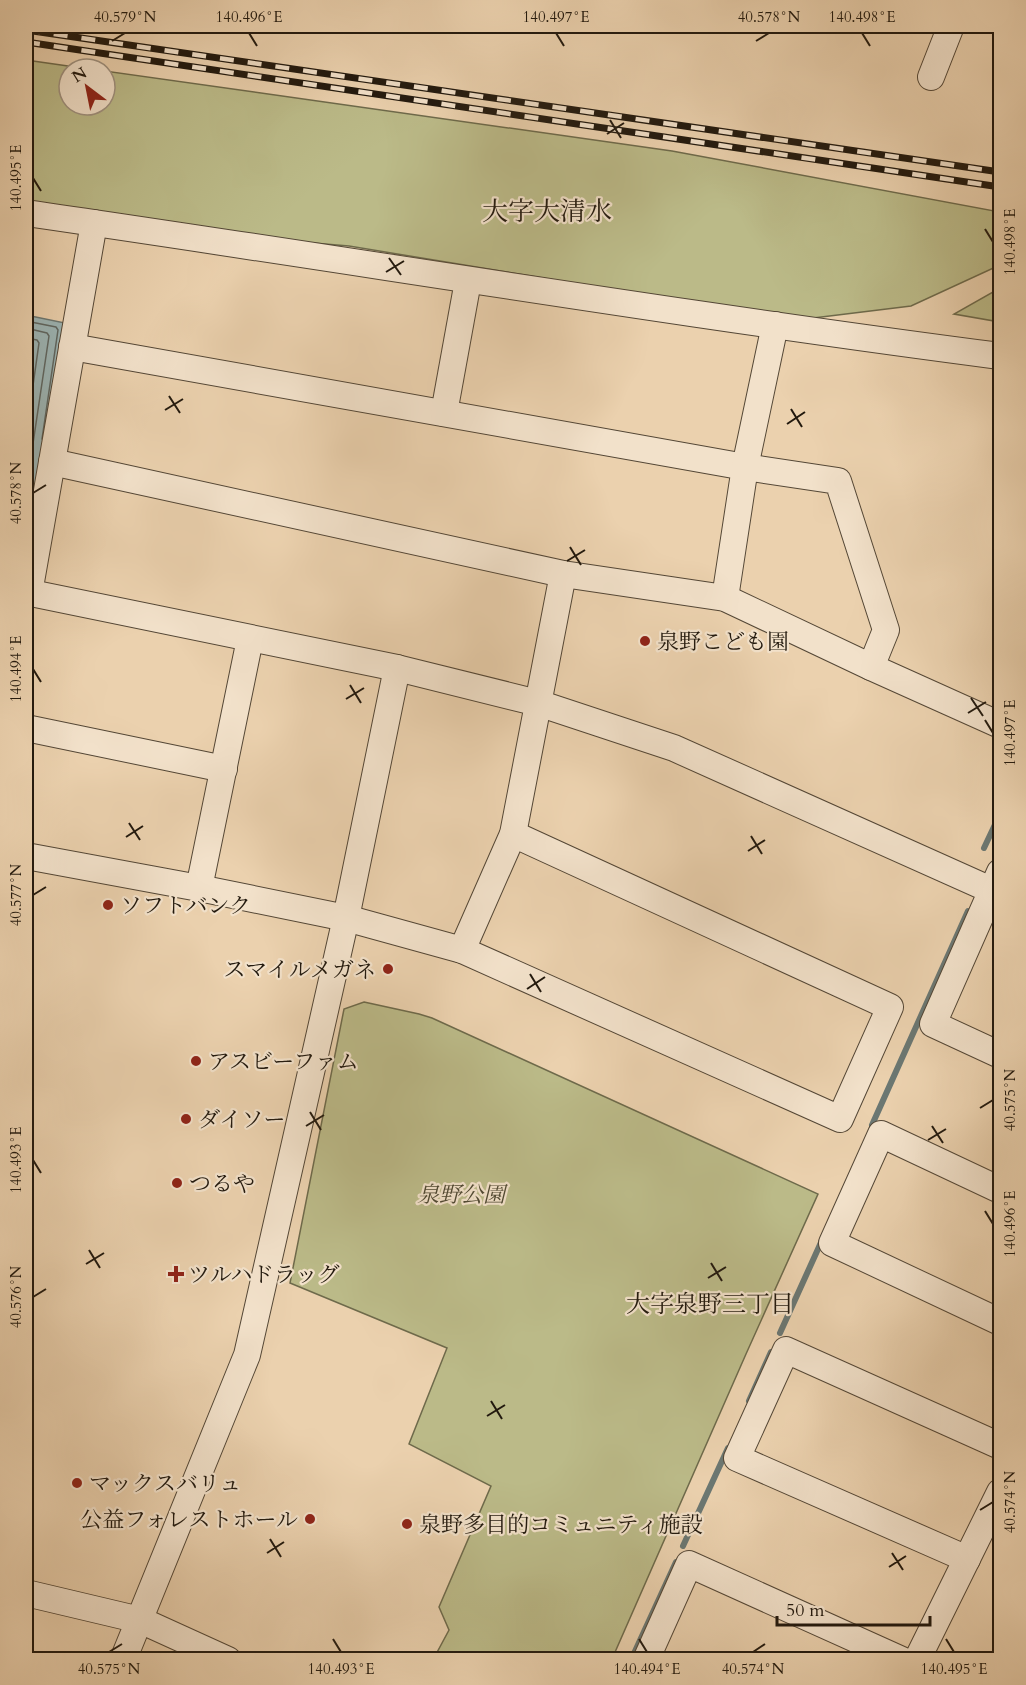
<svg xmlns="http://www.w3.org/2000/svg" width="1026" height="1685" font-family="Cardo,'Noto Serif JP',serif">
	<style>
		.green { fill: #bbba88; stroke: #6e6a4b; stroke-width: 1.5 }
		.water { fill: #9cb5b5; stroke: #6b7772; stroke-width: 1.5 }
		.lines { fill: none; stroke-linecap: round; stroke-linejoin: round }
		.shore { stroke: #5f6762; stroke-width: 1.5 }
		.stream { stroke: #6b7772; stroke-width: 6 }
		.minor-casing { stroke: #544736; stroke-width: 28 }
		.minor { stroke: #f2e1ca; stroke-width: 26 }
		.rail-casing { stroke: #22190e; stroke-width: 7 }
		.rail { stroke: #f2e1ca; stroke-width: 4.5; stroke-dasharray: 14; stroke-linecap: butt }
		.ticks { fill: none; stroke: #22190e; stroke-width: 2 }
		.poi-dot { fill: #8f2418; stroke: #f2e1ca; stroke-width: 2 }
		.labels { text-anchor: middle; stroke-width: 4.5; stroke-linejoin: round; paint-order: stroke }
		.poi-label { font-size: 22px; fill: #22190e; stroke: #f2e1ca; text-anchor: start }
		.park-label { font-size: 22px; font-style: italic; fill: #504933; stroke: #f2e1ca }
		.neighbourhood-label { font-size: 24px; fill: #22190e; stroke: #f2e1ca }
		.quarter-label { font-size: 26px; fill: #22190e; stroke: #f2e1ca }
		.neatline { fill: none; stroke: #22190e; stroke-width: 2 }
		.ticks-label { font-size: 15px; text-anchor: middle; fill: #22190e }
	</style>
	<rect width="100%" height="100%" fill="#ebd1ae"/>
	<filter id="stains"><feTurbulence type="fractalNoise" baseFrequency=".00333" numOctaves="4"/><feColorMatrix values="0 0 0 0 .2 0 0 0 0 .09 0 0 0 0 .02 0 0 0 .5 -.17"/></filter>
	<radialGradient id="worn" r=".72"><stop offset=".6" stop-color="#630" stop-opacity="0"/><stop offset="1" stop-color="#630" stop-opacity=".3"/></radialGradient>
	<g class="green">
		<polygon points="26,60 89,69 69,69 69,105 105,105 105,71 672,151 1000,212 1000,265 911,306 797,320 349,246 265,239 26,203"/>
		<polygon points="1000,288 1000,322 954,314"/>
		<polygon points="364,1002 419,1014 432,1018 818,1194 746,1354 612,1659 437,1660 434,1658 449,1630 439,1607 491,1486 409,1444 447,1348 290,1283 344,1009"/>
	</g>
	<polygon class="water" points="26,315 65,323 31,517 26,516"/>
	<g class="lines">
		<g class="shore">
			<polyline points="26,321 56,327 58,330 42,439"/>
			<polyline points="26,328 47,333 49,336 31,457 26,482"/>
			<polyline points="26,338 37,340 39,343 26,435"/>
		</g>
		<g class="stream">
			<polyline points="984,848 1000,814"/>
			<polyline points="872,1125 968,911"/>
			<polyline points="780,1333 823,1238"/>
			<polyline points="749,1401 771,1352"/>
			<polyline points="683,1546 728,1448"/>
			<polyline points="631,1660 676,1562"/>
		</g>
		<g class="minor-casing">
			<g id="minor">
				<polyline points="931,77 951,26"/>
				<path d="M 26,213 C 351,260 675,314 1000,356"/>
				<polyline points="72,347 745,467 838,481 886,630 871,667"/>
				<polyline points="444,413 468,281"/>
				<polyline points="52,462 563,574 725,598 871,667 1000,725"/>
				<polyline points="26,592 397,668 538,703 674,748 1000,894"/>
				<polyline points="29,593 94,223"/>
				<polyline points="725,598 745,467 775,325"/>
				<polyline points="26,728 224,769"/>
				<polyline points="26,856 199,888 346,918 462,950 840,1119 890,1007 513,834"/>
				<polyline points="1000,872 933,1024 1000,1055"/>
				<polyline points="199,888 250,639"/>
				<polyline points="462,950 513,834 563,574"/>
				<polyline points="1000,1190 881,1134 832,1243 1000,1322"/>
				<polyline points="967,1559 737,1458 786,1350 1000,1446"/>
				<polyline points="26,1593 140,1620 228,1660"/>
				<polyline points="123,1660 247,1355 346,918 397,668"/>
				<polyline points="646,1660 689,1564 902,1660"/>
				<polyline points="917,1660 1000,1492"/>
			</g>
		</g>
		<use href="#minor" class="minor"/>
		<g class="rail-casing">
			<g id="rail">
				<polyline points="26,30 1000,172"/>
				<polyline points="26,42 1000,187"/>
			</g>
		</g>
		<use href="#rail" class="rail"/>
	</g>
	<path class="ticks" d="M 249,33 L 257,46M 556,33 L 564,46M 862,33 L 870,46M 112,41 L 125,33M 756,41 L 769,33M 610,120 L 621,138M 607,134 L 624,123M 33,178 L 41,191M 985,229 L 993,242M 389,258 L 401,275M 386,272 L 404,261M 169,396 L 180,413M 791,409 L 802,427M 165,410 L 183,399M 787,424 L 805,412M 33,493 L 46,485M 570,547 L 581,565M 567,561 L 585,550M 33,669 L 41,682M 350,685 L 361,703M 971,698 L 983,716M 346,699 L 364,688M 968,713 L 986,702M 985,720 L 993,733M 129,823 L 140,840M 751,836 L 762,854M 126,837 L 143,826M 748,851 L 765,840M 33,895 L 46,887M 530,974 L 541,992M 527,989 L 545,977M 980,1108 L 993,1100M 310,1112 L 321,1130M 306,1126 L 324,1115M 932,1126 L 943,1143M 928,1140 L 946,1129M 33,1160 L 41,1173M 985,1211 L 993,1224M 89,1250 L 100,1268M 711,1263 L 722,1281M 86,1264 L 104,1253M 708,1278 L 726,1267M 33,1297 L 46,1289M 491,1401 L 502,1419M 487,1416 L 505,1405M 980,1510 L 993,1502M 270,1539 L 281,1557M 267,1553 L 284,1542M 892,1553 L 903,1570M 889,1567 L 906,1556M 333,1639 L 341,1652M 639,1639 L 647,1652M 946,1639 L 954,1652M 109,1652 L 122,1644M 753,1652 L 765,1644"/>
	<g class="poi-dot">
		<circle cx="645" cy="641" r="6"/>
		<circle cx="108" cy="905" r="6"/>
		<circle cx="388" cy="969" r="6"/>
		<circle cx="196" cy="1061" r="6"/>
		<circle cx="186" cy="1119" r="6"/>
		<circle cx="177" cy="1183" r="6"/>
		<path d="M173 1265h6v6h6v6h-6v6h-6v-6h-6v-6h6z"/>
		<circle cx="77" cy="1483" r="6"/>
		<circle cx="310" cy="1519" r="6"/>
		<circle cx="407" cy="1524" r="6"/>
	</g>
	<g class="labels">
		<g class="poi-label">
			<text x="657" y="649">泉野こども園</text>
			<text x="120" y="913">ソフトバンク</text>
			<text x="376" y="977" text-anchor="end">スマイルメガネ</text>
			<text x="208" y="1069">アスビーファム</text>
			<text x="198" y="1127">ダイソー</text>
			<text x="189" y="1191">つるや</text>
			<text x="188" y="1282">ツルハドラッグ</text>
			<text x="89" y="1491">マックスバリュ</text>
			<text x="298" y="1527" text-anchor="end">公益フォレストホール</text>
			<text x="419" y="1532">泉野多目的コミュニティ施設</text>
		</g>
		<g class="park-label">
			<text x="461" y="1202">泉野公園</text>
		</g>
		<g class="neighbourhood-label">
			<text x="710" y="1312">大字泉野三丁目</text>
		</g>
		<g class="quarter-label">
			<text x="547" y="220">大字大清水</text>
		</g>
	</g>
	<rect width="1026" height="1685" fill="none" stroke="#ebd1ae" stroke-width="66"/>
	<g transform="translate(87 87) rotate(328)"><circle r="28" fill="#f2e1ca" stroke="#9f917f" stroke-width="1.5"/>
	<path d="M0-4.5L10 22L0 15L-10 22Z" fill="#8f2418"/>
	<text y="-9" font-size="16" font-weight="bold" text-anchor="middle" fill="#22190e">N</text>
	</g>
	<path d="M777 1616v9h153v-9" fill="none" stroke="#22190e" stroke-width="3"/>
	<text x="786" y="1616" font-size="18" fill="#22190e" stroke="#f2e1ca" stroke-width="4.5" paint-order="stroke">50 m</text>
	<rect x="33" y="33" width="960" height="1619" class="neatline"/>
	<g class="ticks-label">
		<text x="125" y="22">40.579°N</text>
		<text x="249" y="22">140.496°E</text>
		<text x="556" y="22">140.497°E</text>
		<text x="769" y="22">40.578°N</text>
		<text x="862" y="22">140.498°E</text>
		<text transform="translate(16 178) rotate(-90)" y="5">140.495°E</text>
		<text transform="translate(1010 242) rotate(-90)" y="5">140.498°E</text>
		<text transform="translate(16 493) rotate(-90)" y="5">40.578°N</text>
		<text transform="translate(16 669) rotate(-90)" y="5">140.494°E</text>
		<text transform="translate(1010 733) rotate(-90)" y="5">140.497°E</text>
		<text transform="translate(16 895) rotate(-90)" y="5">40.577°N</text>
		<text transform="translate(1010 1100) rotate(-90)" y="5">40.575°N</text>
		<text transform="translate(16 1160) rotate(-90)" y="5">140.493°E</text>
		<text transform="translate(1010 1224) rotate(-90)" y="5">140.496°E</text>
		<text transform="translate(16 1297) rotate(-90)" y="5">40.576°N</text>
		<text transform="translate(1010 1502) rotate(-90)" y="5">40.574°N</text>
		<text x="109" y="1674">40.575°N</text>
		<text x="341" y="1674">140.493°E</text>
		<text x="647" y="1674">140.494°E</text>
		<text x="753" y="1674">40.574°N</text>
		<text x="954" y="1674">140.495°E</text>
	</g>
	<rect width="100%" height="100%" filter="url(#stains)"/>
	<rect width="100%" height="100%" fill="url(#worn)"/>
</svg>
